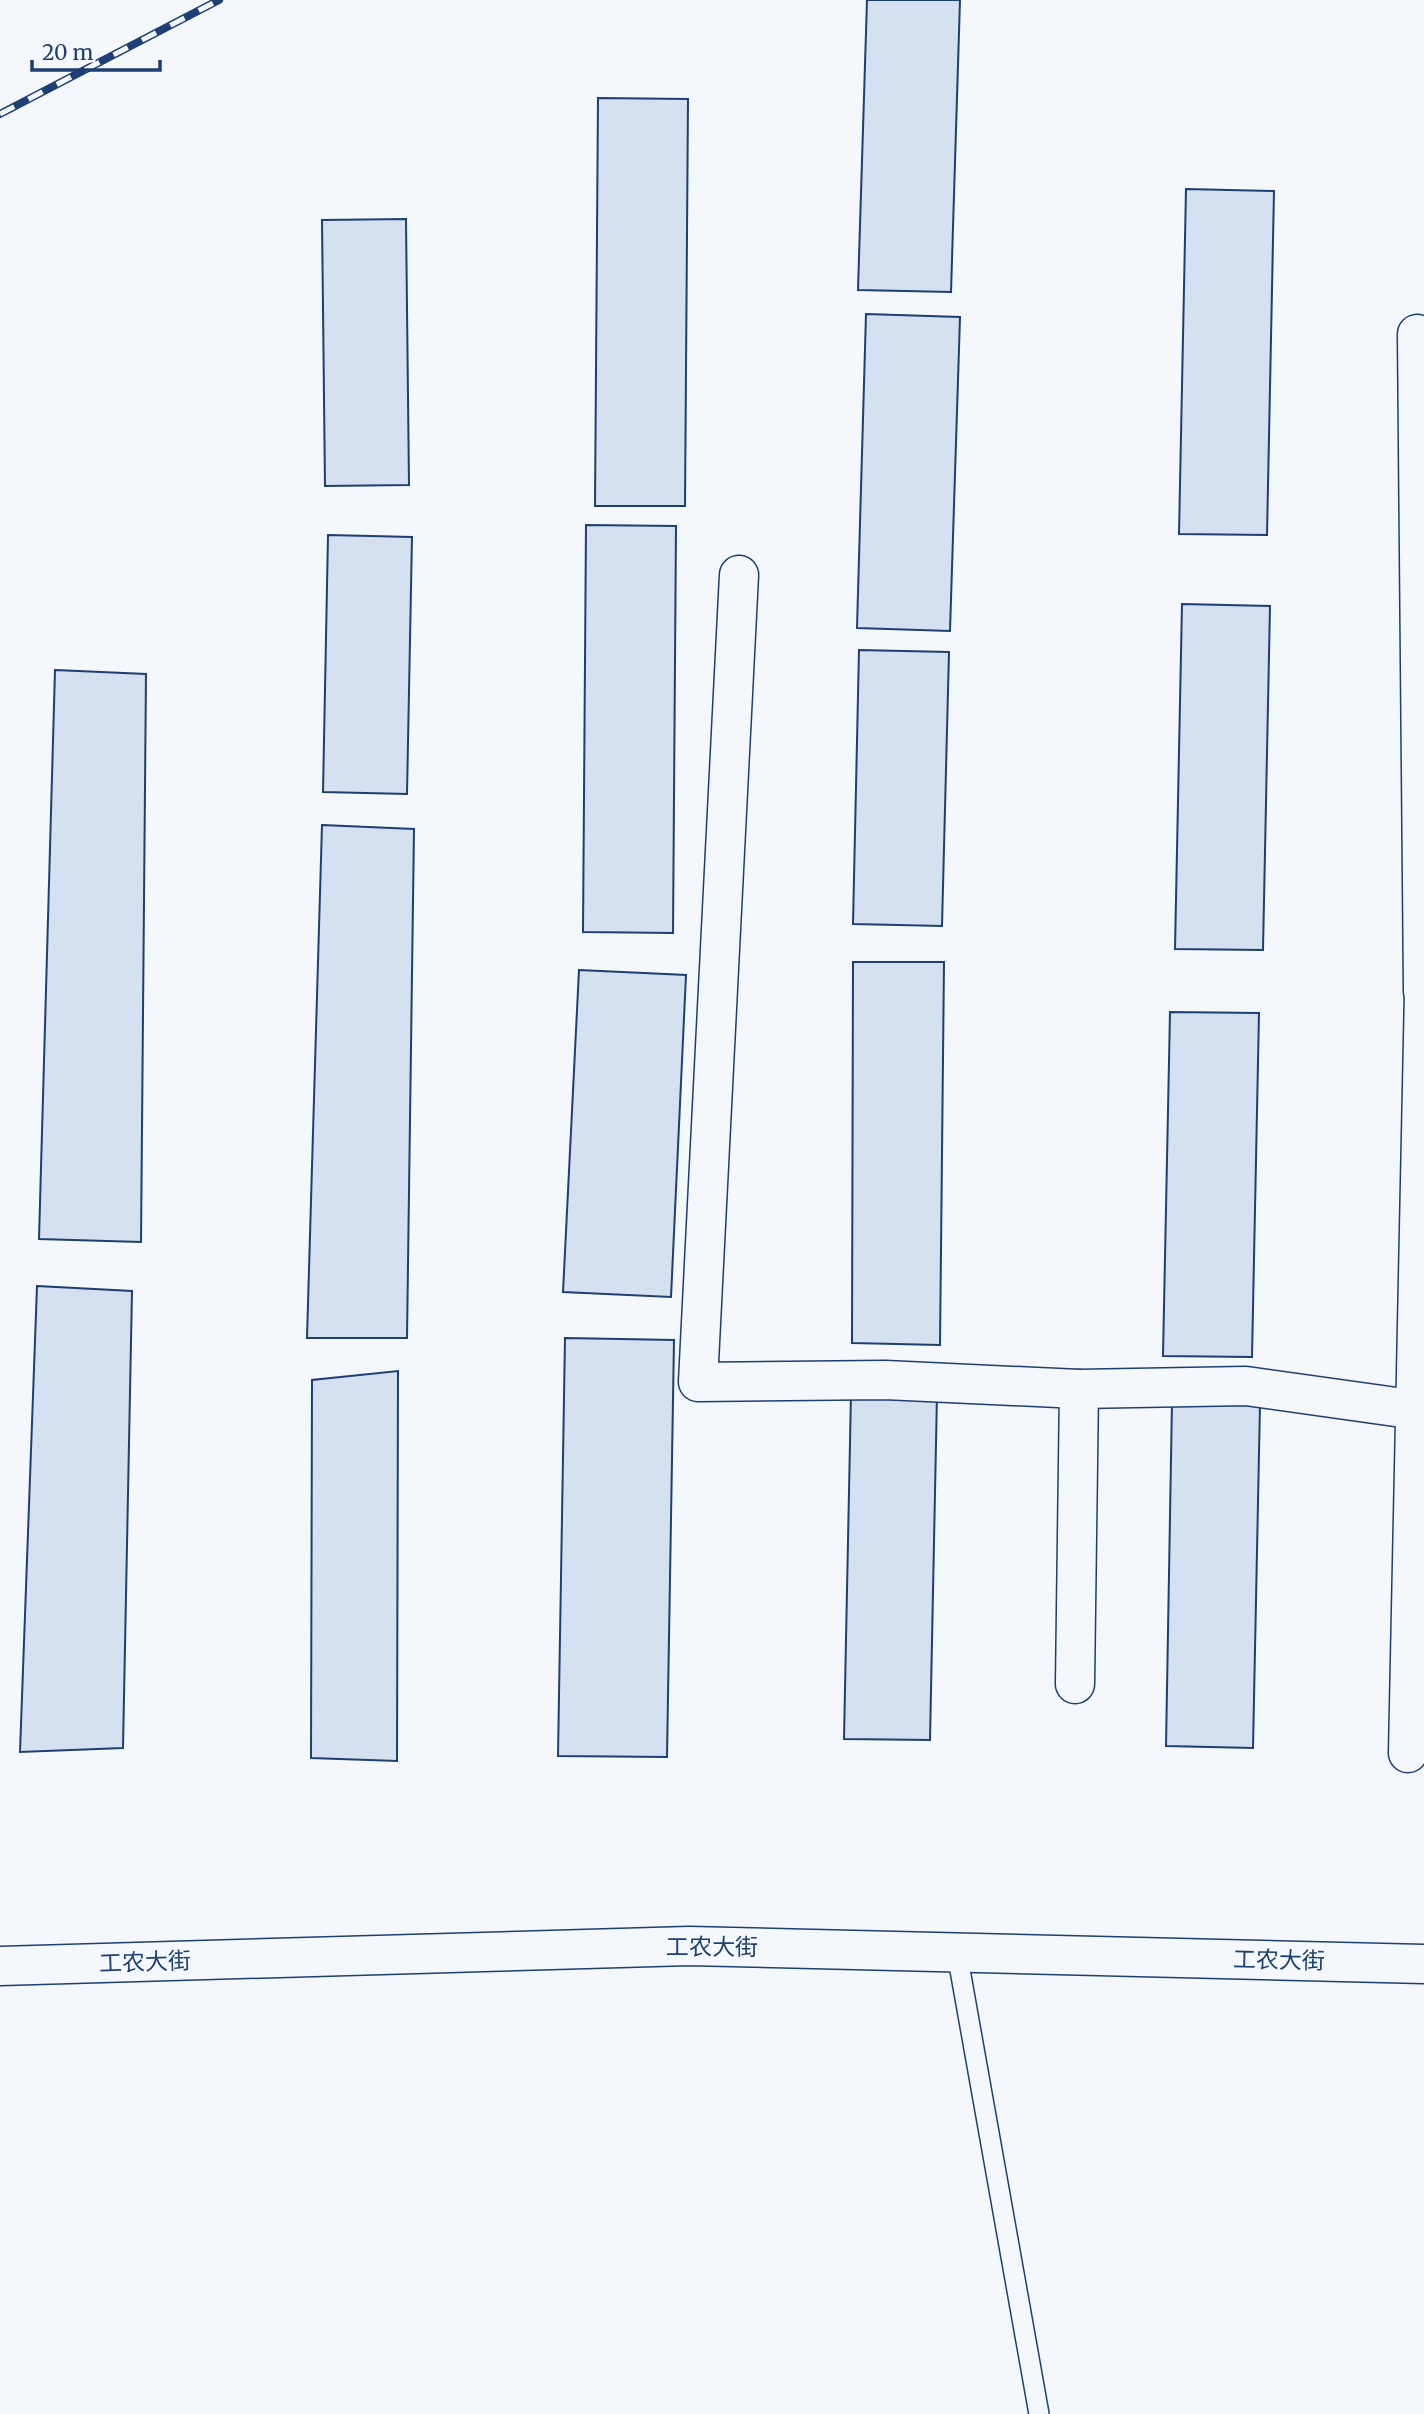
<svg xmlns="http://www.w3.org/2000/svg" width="1424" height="2414" font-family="Merriweather,'Noto Sans SC',serif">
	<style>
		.building { fill: #d5e0f0; stroke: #1d3f73; stroke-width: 2 }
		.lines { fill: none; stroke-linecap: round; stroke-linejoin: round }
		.service-casing { stroke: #1d3f73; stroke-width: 22 }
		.minor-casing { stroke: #1d3f73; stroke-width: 41 }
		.secondary-casing { stroke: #1d3f73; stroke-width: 41 }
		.service { stroke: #f4f7fb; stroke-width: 19 }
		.minor { stroke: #f4f7fb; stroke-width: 38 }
		.secondary { stroke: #f4f7fb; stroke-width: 38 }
		.rail-casing { stroke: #1d3f73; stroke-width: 8 }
		.rail { stroke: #f4f7fb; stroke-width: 5; stroke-dasharray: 16; stroke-linecap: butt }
		.labels { text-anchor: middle; stroke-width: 5; stroke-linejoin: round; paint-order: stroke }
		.street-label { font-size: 23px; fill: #1d3f73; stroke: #f4f7fb }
	</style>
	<rect width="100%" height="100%" fill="#f4f7fb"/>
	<g class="building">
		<polygon points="867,0 960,0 951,292 858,290"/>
		<polygon points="598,98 688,99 685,506 595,506"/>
		<polygon points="1186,189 1274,191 1267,535 1179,534"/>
		<polygon points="406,219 409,485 325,486 322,220"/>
		<polygon points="866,314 960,317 950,631 857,628"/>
		<polygon points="586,525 676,526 673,933 583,932"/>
		<polygon points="328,535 412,537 407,794 323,792"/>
		<polygon points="1182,604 1270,606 1263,950 1175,949"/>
		<polygon points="859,650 949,652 942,926 853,924"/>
		<polygon points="55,670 146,674 141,1242 39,1239"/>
		<polygon points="322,825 414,829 407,1338 307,1338"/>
		<polygon points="853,962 944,962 940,1345 852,1343"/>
		<polygon points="579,970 686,975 671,1297 563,1292"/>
		<polygon points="1170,1012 1259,1013 1252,1357 1163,1356"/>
		<polygon points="37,1286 132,1291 123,1748 20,1752"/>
		<polygon points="565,1338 674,1340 667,1757 558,1756"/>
		<polygon points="398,1371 397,1761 311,1758 312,1380"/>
		<polygon points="851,1393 937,1394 930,1740 844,1739"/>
		<polygon points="1172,1402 1260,1404 1253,1748 1166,1746"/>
	</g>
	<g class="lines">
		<g class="service-casing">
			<polyline id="service" points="957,1953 1039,2414"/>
		</g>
		<g class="minor-casing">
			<g id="minor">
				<polyline points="1417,334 1423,991"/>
				<polyline points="739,575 698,1382 885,1380 1079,1389 1246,1386 1424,1411"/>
				<polyline points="1075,1684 1079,1389"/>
				<polyline points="1408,1753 1424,991"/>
			</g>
		</g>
		<g class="secondary-casing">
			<polyline id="secondary" points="0,1966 689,1946 1424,1964"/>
		</g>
		<use href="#service" class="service"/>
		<use href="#minor" class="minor"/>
		<use href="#secondary" class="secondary"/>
		<g class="rail-casing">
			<polyline id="rail" points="0,114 219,0"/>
		</g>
		<use href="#rail" class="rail"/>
	</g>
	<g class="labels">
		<g class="street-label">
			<text x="712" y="1955">工农大街</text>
			<text transform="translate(1279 1960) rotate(1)" y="8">工农大街</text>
			<text transform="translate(145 1962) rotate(-2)" y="8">工农大街</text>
		</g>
	</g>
	<path d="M32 60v10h128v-10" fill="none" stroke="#1d3f73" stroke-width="3.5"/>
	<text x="42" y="60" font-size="21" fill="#1d3f73" stroke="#f4f7fb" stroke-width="5" paint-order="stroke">20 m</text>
</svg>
